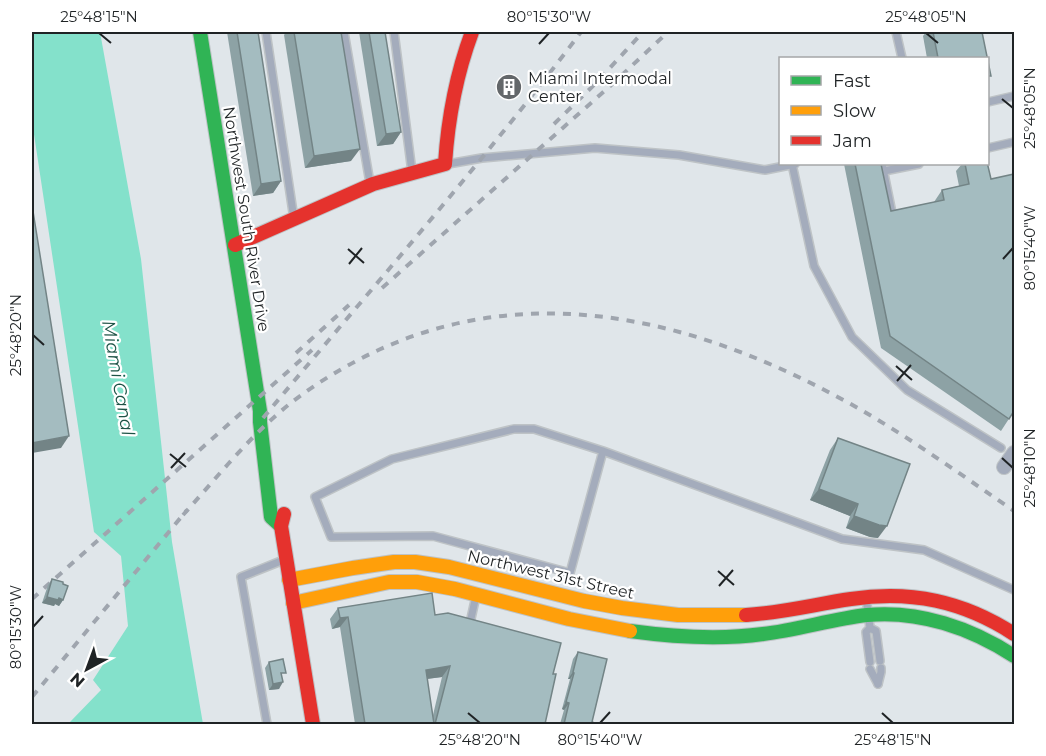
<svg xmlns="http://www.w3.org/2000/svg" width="1046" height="756" font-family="Montserrat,sans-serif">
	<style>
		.water { fill: #84e1cb }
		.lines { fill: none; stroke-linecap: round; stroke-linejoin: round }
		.lane-casing { stroke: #bec3c6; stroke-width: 10 }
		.street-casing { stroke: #bec3c6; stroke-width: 16 }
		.fast-casing { stroke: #bec3c6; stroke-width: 16 }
		.slow-casing { stroke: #bec3c6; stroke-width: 16 }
		.jam-casing { stroke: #bec3c6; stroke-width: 16 }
		.lane { stroke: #a4acbc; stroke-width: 7 }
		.street { stroke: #a4acbc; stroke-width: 14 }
		.fast { stroke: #30b455; stroke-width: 14 }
		.slow { stroke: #ff9f0a; stroke-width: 14 }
		.jam { stroke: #e5322d; stroke-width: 14 }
		.rail { stroke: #9fa5ae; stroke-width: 4; stroke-dasharray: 8 8; stroke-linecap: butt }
		.wall { fill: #8da2a5; fill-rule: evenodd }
		.shaded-wall { fill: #738486 }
		.building { fill: #a4bcc0; stroke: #738486; stroke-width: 1.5 }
		.ticks { fill: none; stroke: #1f2325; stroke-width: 2 }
		.labels { text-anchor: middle; stroke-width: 4.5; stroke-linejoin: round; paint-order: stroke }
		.poi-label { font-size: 16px; fill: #1f2325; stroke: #fff; text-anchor: start }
		.street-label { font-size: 16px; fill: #1f2325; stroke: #fff }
		.water-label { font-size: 18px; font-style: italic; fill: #1d5346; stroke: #fff }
		.neatline { fill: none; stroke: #1f2325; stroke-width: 2 }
		.ticks-label { font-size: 15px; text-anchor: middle; fill: #1f2325 }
	</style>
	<rect width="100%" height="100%" fill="#e0e6ea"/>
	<polygon class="water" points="32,32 100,32 141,259 172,542 203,724 71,724 70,722 101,690 93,680 128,626 121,556 94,532 32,121"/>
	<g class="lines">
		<g class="lane-casing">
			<g id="lane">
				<polyline points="266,32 294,219"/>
				<polyline points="344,32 370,183"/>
				<polyline points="394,32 412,172"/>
				<polyline points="896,32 902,58"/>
				<polyline points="988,102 1014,96"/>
				<polyline points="988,148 1014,142"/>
				<polyline points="448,164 482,158 595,148 679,155 765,170 795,164"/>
				<polyline points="792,164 814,266 852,337 907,390 1001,448"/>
				<polyline points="882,164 892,213"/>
				<polyline points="884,171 919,164"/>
				<polyline points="603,451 570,573 433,536 331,537 315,497 392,459 514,429 534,429 603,451 842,539 924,550 1014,590"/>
				<polyline points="866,597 870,628 866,632 870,662"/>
				<polyline points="470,623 476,596"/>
				<polyline points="870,628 876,631 880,661"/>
				<polyline points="870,669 878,684"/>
				<polyline points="878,684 881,672 881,668"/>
				<polyline points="267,724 241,577 286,559"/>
			</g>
		</g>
		<g class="street-casing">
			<polyline id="street" points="1004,467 1014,453"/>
		</g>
		<g class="fast-casing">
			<g id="fast">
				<polyline points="200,32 260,411 260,422 271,517 281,526"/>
				<path d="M 630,631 C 674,637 719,640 763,634 C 798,630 832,619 867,615 C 919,610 971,628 1014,656"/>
			</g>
		</g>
		<g class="slow-casing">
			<g id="slow">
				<polyline points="289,580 353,568 394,562 415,562 449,567 584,601 622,608 678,615 746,615"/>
				<polyline points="293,603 389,582 417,582 455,589 569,619 630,631"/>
			</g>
		</g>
		<g class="jam-casing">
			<g id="jam">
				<path d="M 235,245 L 373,184 L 445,164 C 448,118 456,75 472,32"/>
				<polyline points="284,514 281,526 313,724"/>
				<path d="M 746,615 C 781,613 816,604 851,599 C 911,590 963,601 1014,634"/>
			</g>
		</g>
		<use href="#lane" class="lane"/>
		<use href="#street" class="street"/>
		<use href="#fast" class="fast"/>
		<use href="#slow" class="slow"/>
		<use href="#jam" class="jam"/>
		<g class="rail">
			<polyline points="554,124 596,83 643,32"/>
			<polyline points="382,288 609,87 668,32"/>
			<polyline points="296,353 349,305"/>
			<path d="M 263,418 C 370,290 481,165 581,32"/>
			<path d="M 183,515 C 222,472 259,424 307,391 C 482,269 671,305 847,402 C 905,434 960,474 1014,511"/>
			<polyline points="32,599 312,350"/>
			<polyline points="32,697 187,510"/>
		</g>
	</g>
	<g class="wall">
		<polygon points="227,32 258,32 281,181 273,193 253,196"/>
		<polygon points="286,32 341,32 351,161 305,168 284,35"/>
		<polygon points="359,32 385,32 401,132 393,144 377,146"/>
		<polygon points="926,32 982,32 987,58 927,58 923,36"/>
		<polygon points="844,164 881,164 891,211 934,202 942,190 959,186 956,171 962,164 987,164 1014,411 1001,431 881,348"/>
		<polygon points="838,438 878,538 870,537 846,528 850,516 810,500 830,450"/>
		<polygon points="52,579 63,584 63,600 59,606 55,604 54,606 42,603 48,585"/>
		<path d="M 338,608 L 435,615 L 553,674 L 545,724 L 355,724 L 340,627 L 332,629 L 330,619 ZM 442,677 L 433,715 L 427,679 Z"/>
		<polygon points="578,652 592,722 595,724 560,724 564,710 562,709 570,679 568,679 573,659"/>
		<polygon points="269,662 282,678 279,689 269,690 265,668"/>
	</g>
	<g class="shaded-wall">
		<polygon points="401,132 393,144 377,146 386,134"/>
		<polygon points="360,149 351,161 305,168 314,156"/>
		<polygon points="281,181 273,193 253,196 261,184"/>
		<polygon points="69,436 61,448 32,453 32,443"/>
		<polygon points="819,489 858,504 850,516 810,500"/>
		<polygon points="854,516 887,526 878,538 870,537 846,528"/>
		<polygon points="47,597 59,598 63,600 59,606 55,604 54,606 42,603"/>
		<polygon points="348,617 340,627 332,629 340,618"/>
		<polygon points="450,666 442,677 418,680 426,670"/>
		<polygon points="573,672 574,673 570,679 568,679"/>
		<polygon points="283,682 279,689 269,690 273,684"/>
		<polygon points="566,702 569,703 564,710 562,709"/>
	</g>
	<g class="building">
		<polygon points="237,32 258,32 281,181 261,184"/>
		<polygon points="294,32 341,32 360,149 314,156"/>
		<polygon points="369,32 385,32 401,132 386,134"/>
		<polygon points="933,32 982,32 991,76 987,76 987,58 938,58"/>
		<polygon points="987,162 991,179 1014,174 1014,411 1009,419 890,336 855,164 881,164 891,211 944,200 942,190 969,184 965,164 987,164"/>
		<polygon points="32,205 69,436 32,443"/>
		<polygon points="838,438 910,464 887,526 879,525 854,516 858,504 819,489"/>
		<polygon points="52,579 63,582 63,584 68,586 63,600 59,598 58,600 47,597"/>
		<polygon points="432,593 435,615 448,613 561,643 553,674 556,674 545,724 435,724 450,666 426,670 434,724 365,724 348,617 340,618 338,608"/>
		<polygon points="578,652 607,659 592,722 595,723 595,724 564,724 569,703 566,702 574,673 573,672"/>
		<polygon points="283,659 286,673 281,673 283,682 273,684 269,662"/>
	</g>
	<path class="ticks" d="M 99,33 L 111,43M 926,33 L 938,43M 539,44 L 549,33M 1002,99 L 1013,108M 348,249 L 364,263M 1003,259 L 1013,248M 349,264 L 362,248M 33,335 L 44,345M 896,366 L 912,380M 897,381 L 911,365M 170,454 L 186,467M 1002,458 L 1013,468M 171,468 L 185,453M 718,571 L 734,585M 719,586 L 733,570M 33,627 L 43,616M 468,713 L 480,723M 882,713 L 893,723M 600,723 L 610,712"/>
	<defs>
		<g id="building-disc" transform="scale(1.35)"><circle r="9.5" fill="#63676a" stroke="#fff"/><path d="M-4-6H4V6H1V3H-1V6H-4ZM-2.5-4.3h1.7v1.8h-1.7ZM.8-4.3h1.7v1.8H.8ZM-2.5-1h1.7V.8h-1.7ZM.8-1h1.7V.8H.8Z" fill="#fff"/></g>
	</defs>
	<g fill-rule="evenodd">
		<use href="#building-disc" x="509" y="87"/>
	</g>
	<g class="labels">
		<g class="poi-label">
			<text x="528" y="84">Miami Intermodal<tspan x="528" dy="18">Center</tspan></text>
		</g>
		<g class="street-label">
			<text transform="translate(247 219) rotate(81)" y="6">Northwest South River Drive</text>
			<text transform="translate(551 574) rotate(13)" y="6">Northwest 31st Street</text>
		</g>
		<g class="water-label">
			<text transform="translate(118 378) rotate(80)" y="6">Miami Canal</text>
		</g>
	</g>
	<rect width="1046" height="756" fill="none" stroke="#ffffff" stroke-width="66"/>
	<rect x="779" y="57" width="210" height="108" fill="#ffffff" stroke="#a5a7a8" stroke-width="1.5"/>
	<rect x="791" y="76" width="30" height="9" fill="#30b455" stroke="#a5a7a8" stroke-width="1.5"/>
	<text x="833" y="87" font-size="18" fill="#1f2325">Fast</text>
	<rect x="791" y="106" width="30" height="9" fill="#ff9f0a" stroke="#a5a7a8" stroke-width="1.5"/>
	<text x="833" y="117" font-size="18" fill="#1f2325">Slow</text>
	<rect x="791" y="136" width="30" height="9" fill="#e5322d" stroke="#a5a7a8" stroke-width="1.5"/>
	<text x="833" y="147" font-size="18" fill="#1f2325">Jam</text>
	<g transform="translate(87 669) rotate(221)" stroke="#ffffff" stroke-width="4.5" paint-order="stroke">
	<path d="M0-4.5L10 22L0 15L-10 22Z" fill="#1f2325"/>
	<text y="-9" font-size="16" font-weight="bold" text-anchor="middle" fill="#1f2325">N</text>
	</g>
	<rect x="33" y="33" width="980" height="690" class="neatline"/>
	<g class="ticks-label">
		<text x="99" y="22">25°48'15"N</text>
		<text x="549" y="22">80°15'30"W</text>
		<text x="926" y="22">25°48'05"N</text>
		<text transform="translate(1030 108) rotate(-90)" y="5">25°48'05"N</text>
		<text transform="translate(1030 248) rotate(-90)" y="5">80°15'40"W</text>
		<text transform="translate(16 335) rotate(-90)" y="5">25°48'20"N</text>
		<text transform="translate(1030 468) rotate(-90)" y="5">25°48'10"N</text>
		<text transform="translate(16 627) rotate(-90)" y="5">80°15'30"W</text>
		<text x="480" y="745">25°48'20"N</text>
		<text x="600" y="745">80°15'40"W</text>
		<text x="893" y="745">25°48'15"N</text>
	</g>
</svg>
